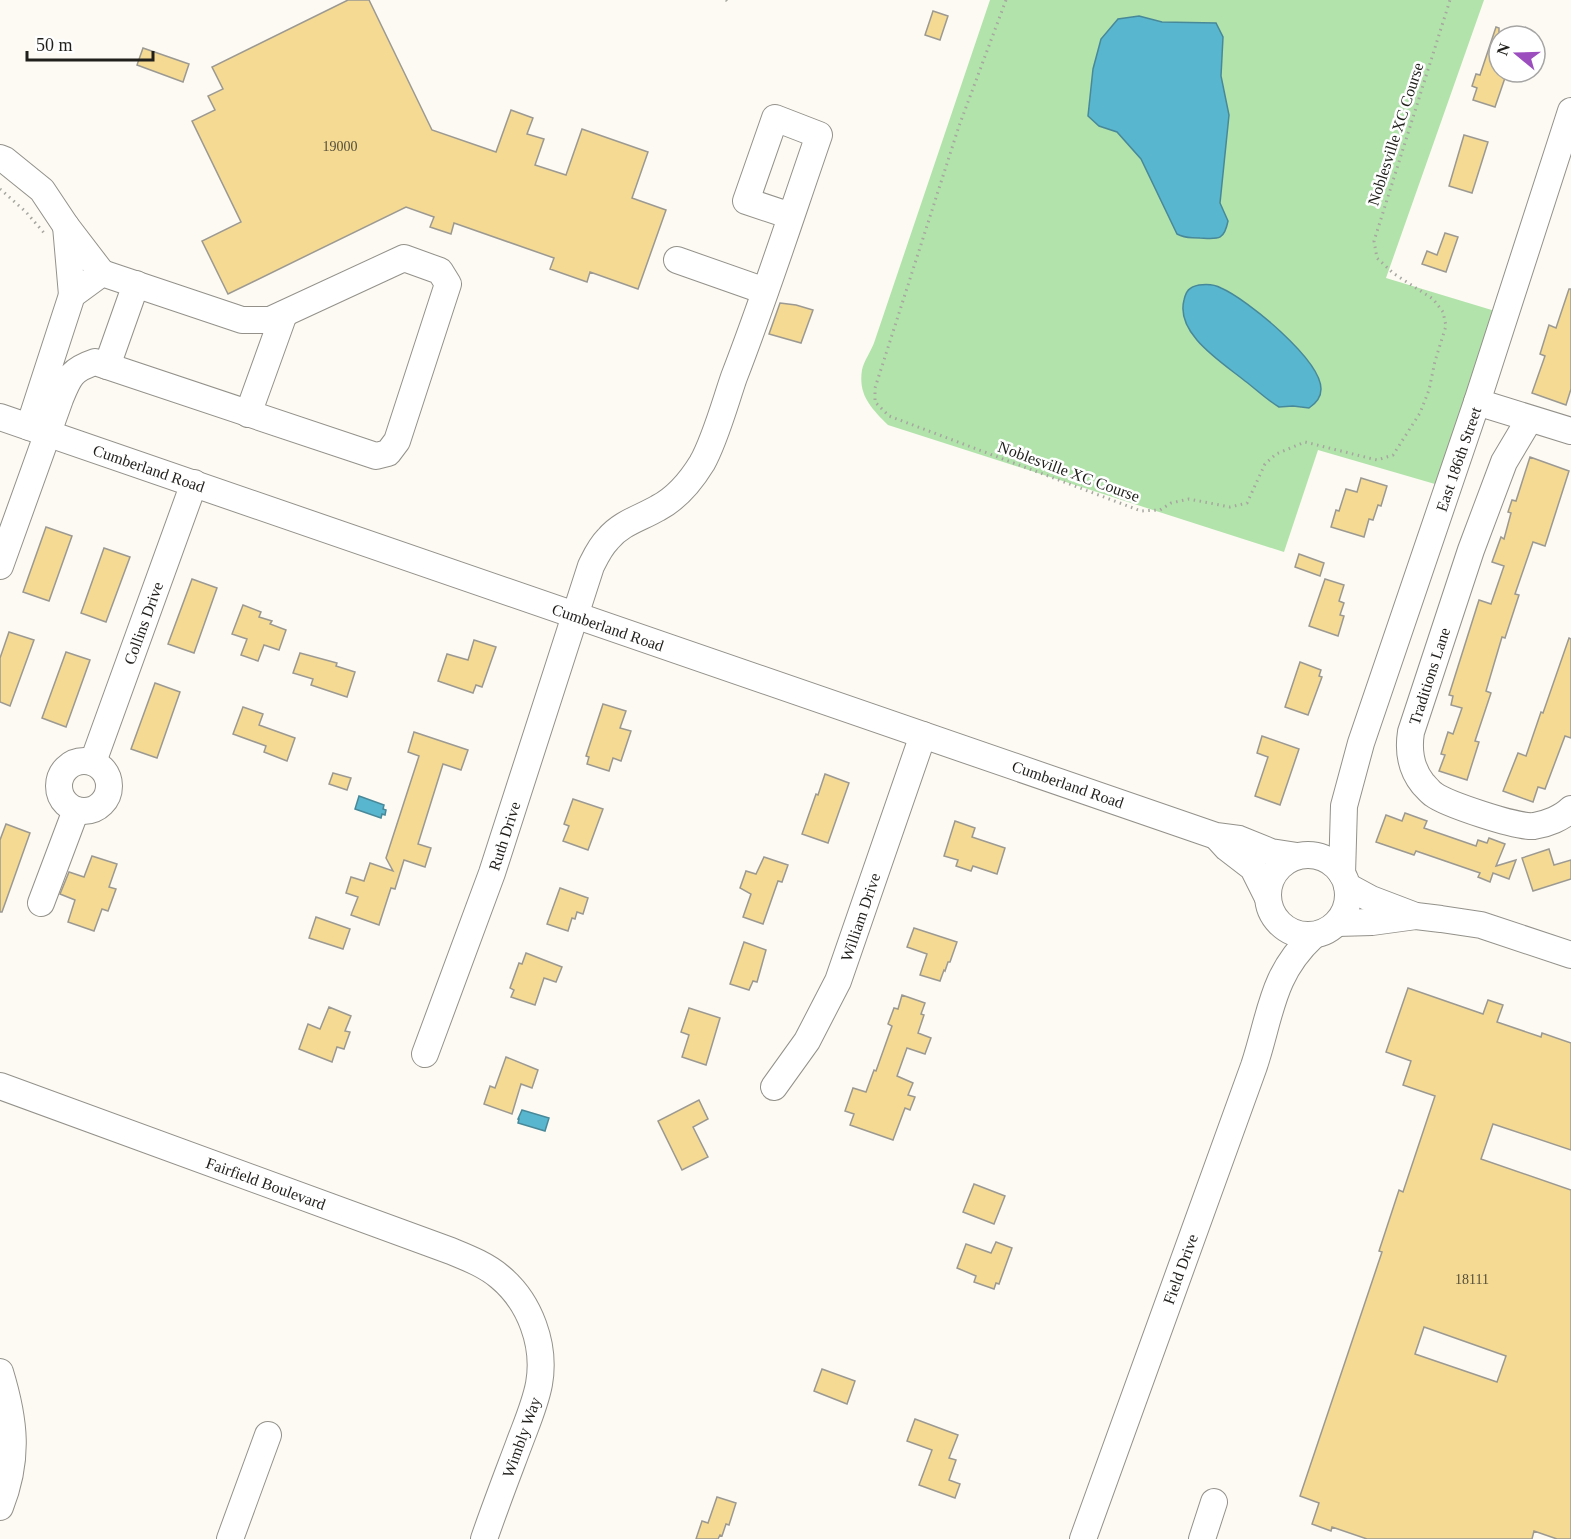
<svg xmlns="http://www.w3.org/2000/svg" width="1571" height="1539" font-family="Georgia,serif">
	<style>
		.green { fill: #b2e3ab }
		.water { fill: #59b6cf; stroke: #488999; stroke-width: 1.5 }
		.building { fill: #f4da92; stroke: #9c9993; stroke-width: 1.5; fill-rule: evenodd }
		.lines { fill: none; stroke-linecap: round; stroke-linejoin: round }
		.minor-casing { stroke: #93918a; stroke-width: 28 }
		.path { stroke: #a7a6a0; stroke-width: 3; stroke-dasharray: 1.5 4.5; stroke-linecap: butt }
		.minor { stroke: #fff; stroke-width: 26 }
		.labels { text-anchor: middle; stroke-width: 5; stroke-linejoin: round; paint-order: stroke }
		.number-label { font-size: 14px; fill: #554e3a }
		.street-label { font-size: 16px; fill: #201f1c; stroke: #fff }
	</style>
	<rect width="100%" height="100%" fill="#fcfaf3"/>
	<path class="green" d="M 990,0 L 1484,0 L 1386,278 L 1495,311 L 1435,484 L 1318,450 L 1284,552 L 888,425 C 871,408 858,395 862,370 C 864,361 871,351 874,343 Z"/>
	<g class="water">
		<path d="M 1139,16 L 1162,22 L 1216,23 L 1223,37 L 1221,76 L 1229,115 L 1220,203 L 1228,221 C 1224,241 1218,239 1200,238 C 1190,237 1186,239 1177,234 L 1141,159 L 1117,132 L 1099,126 L 1088,116 L 1093,69 L 1101,39 L 1118,19 Z"/>
		<path d="M 1199,285 C 1207,284 1214,284 1221,288 C 1247,299 1321,360 1321,389 C 1321,398 1315,404 1309,408 L 1293,406 L 1279,407 C 1267,400 1257,390 1245,381 C 1223,363 1175,334 1184,300 C 1186,291 1189,287 1199,285 Z"/>
		<polygon points="359,796 384,805 383,809 386,810 385,815 382,814 381,818 355,809"/>
		<polygon points="522,1110 549,1118 545,1131 518,1123 519,1119 518,1119"/>
	</g>
	<g class="building">
		<polygon points="348,0 369,0 432,130 496,152 511,110 533,118 527,134 544,139 535,165 566,175 582,129 648,152 632,198 666,210 638,289 590,272 587,282 550,269 554,258 454,223 451,234 430,227 434,217 406,207 228,294 202,241 241,222 192,121 215,110 208,96 223,89 212,67"/>
		<polygon points="933,11 948,16 940,40 925,35"/>
		<polygon points="1496,27 1499,28 1499,72 1507,72 1495,107 1473,100 1477,88 1472,86 1476,74 1480,75"/>
		<polygon points="143,48 189,64 183,82 137,65"/>
		<polygon points="1464,135 1488,142 1472,193 1449,186"/>
		<polygon points="1445,233 1458,237 1446,272 1422,264 1427,251 1437,255"/>
		<polygon points="1569,289 1571,289 1571,389 1566,405 1532,393 1545,356 1540,354 1549,325 1556,328"/>
		<polygon points="780,303 796,305 813,310 801,343 769,334"/>
		<polygon points="1530,457 1569,471 1545,546 1533,542 1515,594 1519,595 1505,638 1502,637 1486,691 1491,693 1475,741 1479,742 1467,780 1439,771 1445,755 1441,754 1448,732 1453,734 1462,708 1451,705 1453,696 1449,695 1479,600 1491,604 1504,566 1492,562 1501,537 1504,539 1511,513 1508,512 1512,500 1516,501"/>
		<polygon points="1361,478 1387,486 1381,506 1378,505 1373,520 1369,519 1364,537 1331,527 1336,510 1339,511 1346,489 1357,492"/>
		<polygon points="46,527 72,536 49,601 23,592"/>
		<polygon points="104,548 130,557 106,622 81,613"/>
		<polygon points="1299,554 1324,563 1320,576 1295,567"/>
		<polygon points="192,579 217,588 194,653 168,644"/>
		<polygon points="1325,579 1344,585 1339,601 1344,603 1340,615 1344,616 1338,636 1309,626"/>
		<polygon points="243,605 261,612 259,617 272,621 270,624 286,630 279,650 264,645 258,661 241,655 247,639 232,634"/>
		<polygon points="9,632 34,640 10,706 0,702 0,658"/>
		<polygon points="1569,638 1571,639 1571,738 1565,736 1545,789 1538,787 1533,802 1503,791 1518,753 1526,756 1541,712 1543,713"/>
		<polygon points="474,640 496,647 482,687 476,685 473,693 438,681 447,654 468,660"/>
		<polygon points="66,652 90,660 66,727 42,718"/>
		<polygon points="300,653 337,663 336,666 355,672 347,697 311,685 313,679 293,673"/>
		<polygon points="1300,662 1321,670 1319,676 1322,677 1308,715 1285,707"/>
		<polygon points="155,683 180,692 157,758 131,749"/>
		<polygon points="603,704 626,711 620,728 631,731 621,761 613,758 609,771 587,764 589,757 586,756"/>
		<polygon points="243,707 263,714 259,725 295,738 287,761 264,752 266,746 233,734"/>
		<polygon points="414,732 468,750 461,770 443,764 418,844 431,848 425,867 404,860 395,889 391,888 379,925 351,915 358,897 346,893 351,877 364,881 370,863 393,871 386,858 419,756 408,752"/>
		<polygon points="1262,736 1299,749 1280,805 1255,796 1268,757 1257,753"/>
		<polygon points="333,773 351,778 347,790 329,784"/>
		<polygon points="825,774 849,783 828,843 802,834 816,794 818,795"/>
		<polygon points="573,799 603,809 588,850 563,841 569,826 564,824"/>
		<polygon points="1405,813 1427,821 1424,828 1476,846 1478,840 1487,843 1489,838 1505,844 1496,866 1516,860 1509,879 1493,873 1490,882 1478,877 1480,873 1416,851 1414,855 1376,842 1386,815 1402,821"/>
		<polygon points="955,821 975,828 972,837 1005,848 997,874 973,866 971,871 956,866 958,860 944,856"/>
		<polygon points="6,824 30,833 2,912 0,912 0,840"/>
		<polygon points="1549,849 1554,865 1571,860 1571,879 1533,891 1522,858"/>
		<polygon points="92,856 117,864 109,887 116,889 108,911 102,909 94,931 68,922 75,900 60,894 69,872 84,877"/>
		<polygon points="764,857 788,865 782,882 778,881 763,924 743,917 751,894 740,888 746,871 756,874"/>
		<polygon points="560,888 588,898 583,914 577,912 575,919 572,918 568,931 547,924"/>
		<polygon points="316,917 350,929 343,949 309,938"/>
		<polygon points="914,928 957,942 950,962 948,962 945,971 944,970 940,981 920,975 927,954 907,947"/>
		<polygon points="744,942 766,950 757,982 753,981 749,990 730,984"/>
		<polygon points="526,953 562,967 556,982 544,978 535,1005 511,997 514,990 510,988 519,963 522,964"/>
		<path d="M 1408,988 L 1483,1014 L 1488,1000 L 1503,1005 L 1497,1022 L 1541,1037 L 1542,1033 L 1571,1043 L 1571,1150 L 1493,1124 L 1481,1159 L 1571,1190 L 1571,1539 L 1557,1539 L 1534,1531 L 1532,1539 L 1367,1539 L 1332,1527 L 1331,1531 L 1312,1524 L 1319,1503 L 1300,1496 L 1382,1252 L 1379,1251 L 1399,1190 L 1403,1192 L 1435,1096 L 1403,1085 L 1411,1061 L 1386,1052 ZM 1424,1327 L 1506,1356 L 1497,1382 L 1415,1354 Z"/>
		<polygon points="902,995 925,1003 921,1014 924,1015 918,1033 931,1038 925,1054 907,1048 897,1076 913,1083 908,1095 915,1097 910,1110 905,1108 893,1140 850,1125 854,1114 845,1111 853,1088 866,1092 874,1070 876,1071 892,1026 888,1024 894,1008 898,1009"/>
		<polygon points="329,1007 351,1016 345,1031 350,1032 344,1049 337,1047 332,1062 299,1049 308,1024 320,1029"/>
		<polygon points="689,1008 720,1018 706,1065 682,1057 689,1035 681,1032"/>
		<polygon points="506,1057 538,1070 532,1088 521,1084 512,1114 484,1104 490,1086 495,1088"/>
		<polygon points="699,1100 708,1119 693,1127 708,1157 682,1170 658,1121"/>
		<polygon points="974,1184 1005,1196 994,1224 963,1212"/>
		<polygon points="996,1242 1012,1248 999,1284 996,1283 994,1289 974,1282 976,1276 957,1268 966,1244 991,1253"/>
		<polygon points="822,1369 855,1381 847,1404 814,1391"/>
		<polygon points="915,1419 958,1435 949,1458 956,1460 949,1480 960,1484 955,1498 919,1485 932,1450 907,1441"/>
		<polygon points="717,1497 736,1503 729,1525 726,1524 722,1536 720,1535 718,1539 696,1539 702,1521 708,1523"/>
	</g>
	<g class="lines">
		<g class="minor-casing">
			<g id="minor">
				<polyline points="0,158 5,160 42,190 66,226"/>
				<polyline points="677,260 765,291"/>
				<polyline points="72,295 66,226 102,273"/>
				<polyline points="107,366 136,284"/>
				<polyline points="1477,402 1571,431"/>
				<polyline points="248,414 284,314"/>
				<polyline points="0,417 1216,836 1239,839 1271,852 1297,856"/>
				<path d="M 1529,420 L 1504,462 L 1471,550 L 1411,732 C 1408,751 1411,769 1423,784 C 1426,787 1430,792 1433,794 C 1446,804 1518,828 1534,826 C 1547,824 1562,818 1571,809"/>
				<path d="M 0,566 L 60,399 C 69,377 71,370 95,362 L 376,456 L 388,453 L 397,441 L 448,284 L 440,271 L 404,258 L 270,320 L 242,320 L 102,273 L 72,295 L 29,427"/>
				<circle cx="84" cy="786" r="25"/>
				<polyline points="93,762 194,483"/>
				<polyline points="1217,837 1227,848 1253,868 1267,896"/>
				<circle cx="1308" cy="895" r="40"/>
				<polyline points="1342,874 1344,806 1361,743 1477,402 1571,111"/>
				<polyline points="1347,886 1371,899 1413,915"/>
				<polyline points="41,903 76,810"/>
				<polyline points="1337,923 1372,922 1416,916 1441,919 1481,925 1571,955"/>
				<path d="M 425,1054 L 492,873 L 591,566 C 596,556 600,547 608,539 C 621,523 641,518 658,508 C 677,498 691,481 702,463 C 715,440 725,403 734,377 C 765,297 791,216 819,135 L 775,118 L 746,201 L 791,216"/>
				<path d="M 0,1086 L 451,1251 C 468,1258 486,1265 500,1277 C 530,1302 546,1345 539,1384 C 535,1405 526,1425 519,1444 C 507,1476 495,1507 484,1539"/>
				<polyline points="774,1087 807,1041 838,981 923,735"/>
				<path d="M 0,1372 C 15,1421 19,1459 0,1507"/>
				<polyline points="230,1539 268,1435"/>
				<path d="M 1083,1539 L 1254,1066 C 1271,1015 1271,975 1313,936"/>
				<polyline points="1202,1539 1214,1502"/>
			</g>
		</g>
		<g class="path">
			<polyline points="726,0 729,3"/>
			<polyline points="1006,0 959,126 875,388 875,402 889,416 1141,511 1160,510 1171,503 1189,499 1230,507 1247,503 1265,464 1276,454 1305,442 1377,460 1393,455 1420,413 1429,390 1435,361 1446,326 1443,312 1433,299 1393,273 1377,258 1374,241 1450,0"/>
			<polyline points="0,189 26,212 45,234"/>
		</g>
		<use href="#minor" class="minor"/>
	</g>
	<g class="labels">
		<g class="number-label">
			<text x="340" y="151">19000</text>
			<text x="1472" y="1284">18111</text>
		</g>
		<g class="street-label">
			<text transform="translate(1395 134) rotate(-72)" y="6">Noblesville XC Course</text>
			<text transform="translate(1458 459) rotate(-71)" y="6">East 186th Street</text>
			<text transform="translate(149 468) rotate(19)" y="6">Cumberland Road</text>
			<text transform="translate(1069 471) rotate(20)" y="6">Noblesville XC Course</text>
			<text transform="translate(143 623) rotate(-70)" y="6">Collins Drive</text>
			<text transform="translate(608 627) rotate(19)" y="6">Cumberland Road</text>
			<text transform="translate(1429 676) rotate(-72)" y="6">Traditions Lane</text>
			<text transform="translate(1068 784) rotate(19)" y="6">Cumberland Road</text>
			<text transform="translate(504 836) rotate(-72)" y="6">Ruth Drive</text>
			<text transform="translate(860 917) rotate(-71)" y="6">William Drive</text>
			<text transform="translate(266 1183) rotate(20)" y="6">Fairfield Boulevard</text>
			<text transform="translate(1180 1269) rotate(-70)" y="6">Field Drive</text>
			<text transform="translate(521 1437) rotate(-70)" y="6">Wimbly Way</text>
		</g>
	</g>
	<g transform="translate(1517 54) rotate(289)"><circle r="28" fill="#ffffff" stroke="#a6a5a4" stroke-width="1.5"/>
	<path d="M0-4.5L10 22L0 15L-10 22Z" fill="#9c4ebf"/>
	<text y="-9" font-size="16" font-weight="bold" text-anchor="middle" fill="#201f1c">N</text>
	</g>
	<path d="M27 51v9h126v-9" fill="none" stroke="#201f1c" stroke-width="3"/>
	<text x="36" y="51" font-size="18" fill="#201f1c" stroke="#ffffff" stroke-width="4.5" paint-order="stroke">50 m</text>
</svg>
